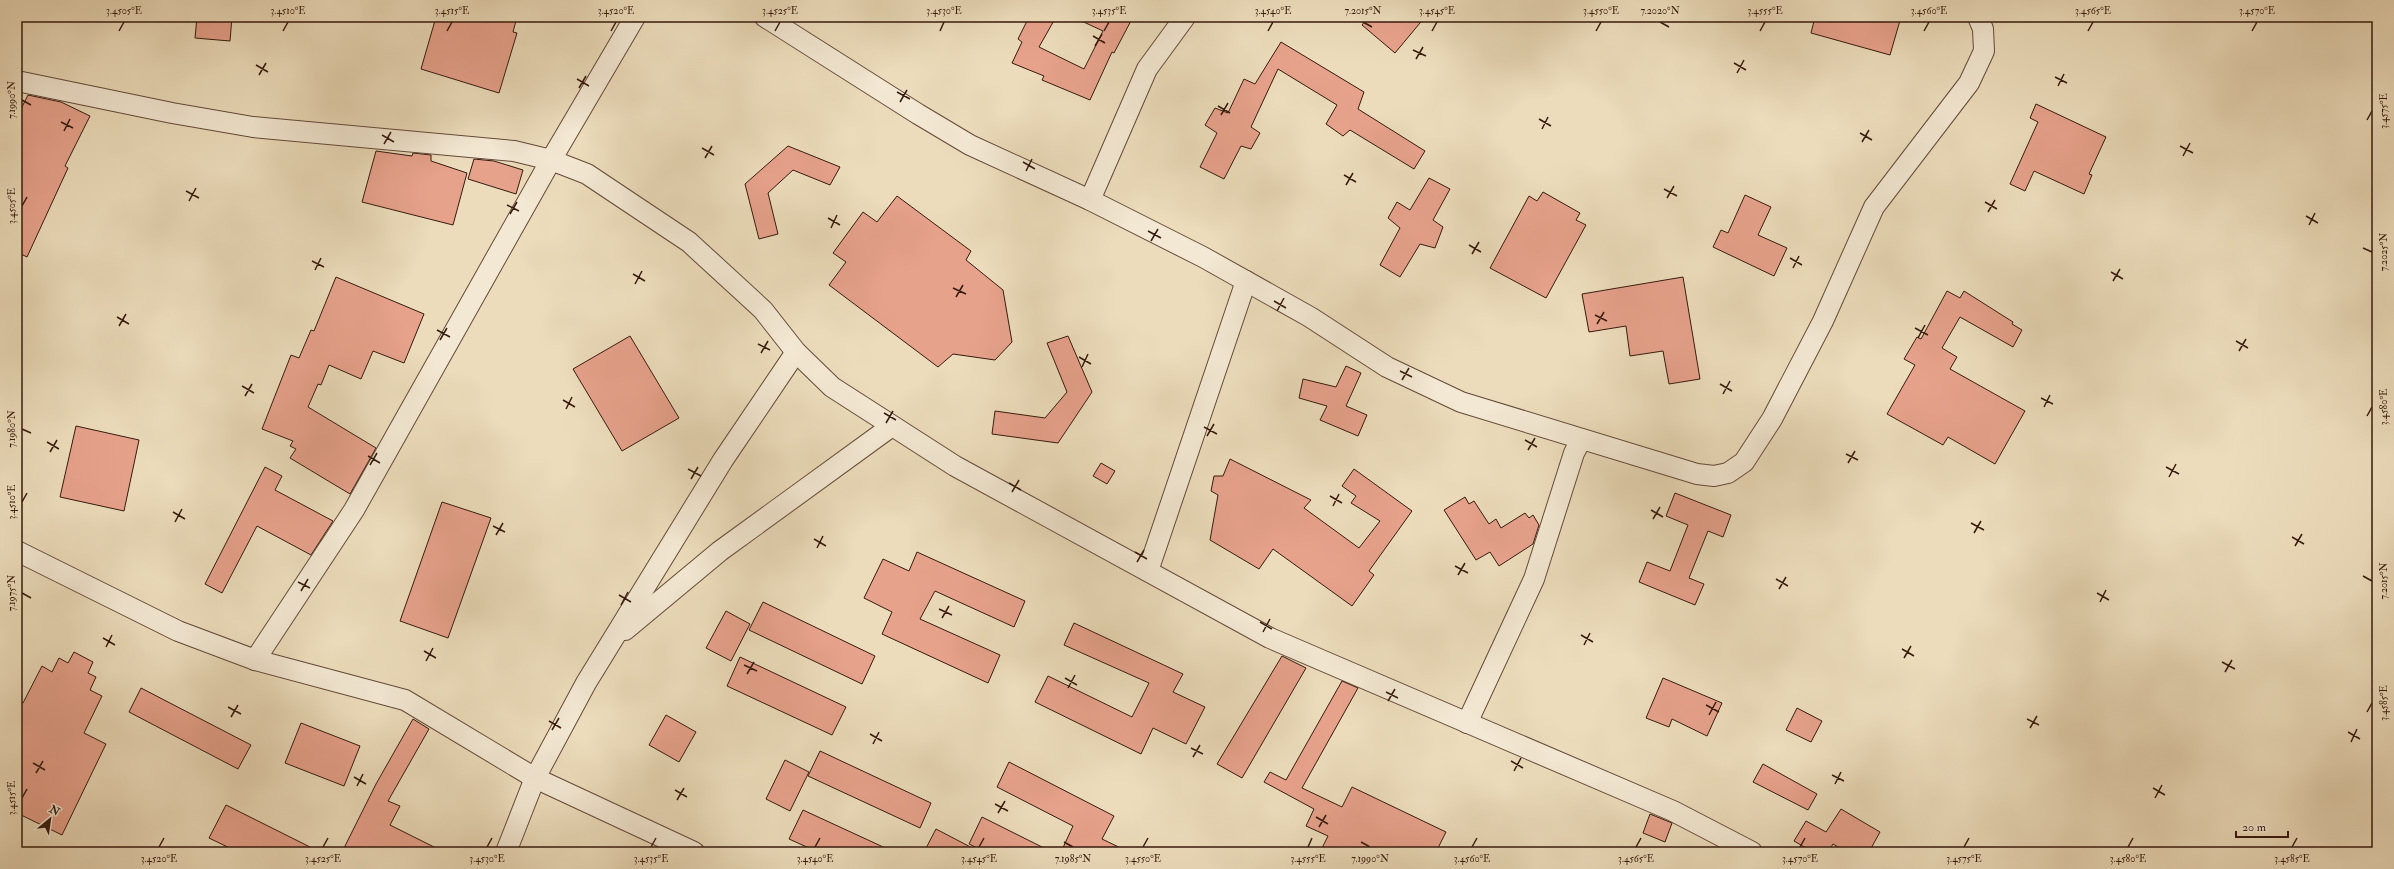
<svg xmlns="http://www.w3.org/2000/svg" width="2394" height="869" font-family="'IM FELL Double Pica',serif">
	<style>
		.building { fill: #e7a28c; stroke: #361a0e }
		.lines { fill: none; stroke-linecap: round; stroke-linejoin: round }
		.minor-casing { stroke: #644a39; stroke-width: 22 }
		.minor { stroke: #f3e8d3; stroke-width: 20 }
		.ticks { fill: none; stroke: #361a0e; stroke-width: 1.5 }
		.neatline { fill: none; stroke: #361a0e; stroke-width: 1.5 }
		.ticks-label { font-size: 10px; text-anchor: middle; fill: #361a0e }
	</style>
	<rect width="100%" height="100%" fill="#ecdcbb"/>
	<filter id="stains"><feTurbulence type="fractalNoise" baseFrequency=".005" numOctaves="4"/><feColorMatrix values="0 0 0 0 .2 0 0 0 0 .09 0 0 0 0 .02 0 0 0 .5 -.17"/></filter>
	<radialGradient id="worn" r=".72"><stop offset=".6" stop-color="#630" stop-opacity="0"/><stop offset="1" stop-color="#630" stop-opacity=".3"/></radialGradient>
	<g class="building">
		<polygon points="197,17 232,17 230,41 195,38"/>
		<polygon points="436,17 517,17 513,32 517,33 499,93 421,69"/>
		<polygon points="1029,17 1056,17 1039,47 1084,69 1103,31 1073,17 1133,17 1114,53 1112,52 1090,100 1042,80 1044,76 1012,63 1022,42 1018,39"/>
		<polygon points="1368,17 1425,17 1395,53 1362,25"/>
		<polygon points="1815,17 1901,17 1890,55 1811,33"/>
		<polygon points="1281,42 1364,92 1358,109 1425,151 1414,169 1350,130 1343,136 1326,124 1337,105 1278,69 1251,127 1260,133 1251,149 1241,146 1224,179 1200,167 1217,133 1205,125 1215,108 1228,113 1244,79 1255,84"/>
		<polygon points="28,95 61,102 90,116 65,166 68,168 27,257 17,252 17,117"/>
		<polygon points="2036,104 2106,137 2089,174 2092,175 2084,194 2034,171 2025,191 2010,184 2038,122 2030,118"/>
		<polygon points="788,146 840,167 830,185 793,170 768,193 778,234 759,239 745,184"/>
		<polygon points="376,151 412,156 413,153 431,155 431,161 467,173 453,225 362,202"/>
		<polygon points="474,159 494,161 523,170 516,194 468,179"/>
		<polygon points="1429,178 1450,189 1433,220 1443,227 1435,248 1420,244 1400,277 1380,265 1400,228 1388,218 1397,202 1410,210"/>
		<polygon points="1543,192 1580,213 1576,220 1586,225 1546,298 1490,268 1529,196 1537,201"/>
		<polygon points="1745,195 1771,207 1758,235 1787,248 1774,276 1713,247 1721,230 1728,233"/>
		<polygon points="897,196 971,251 966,260 1003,290 1012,342 995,360 953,354 938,367 829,285 846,262 833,253 863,212 877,222"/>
		<polygon points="336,277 424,314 404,363 373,351 361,379 329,365 321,385 318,384 308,407 376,448 350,494 290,458 296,449 290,446 293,441 262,429 291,355 299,358 311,330 314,331"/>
		<polygon points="1683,277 1700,379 1669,384 1663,351 1630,356 1626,326 1589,332 1582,294"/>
		<polygon points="1947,291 1960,298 1964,291 2013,322 2012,324 2022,330 2013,347 1960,317 1942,348 1957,357 1950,369 2025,411 1995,464 1948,437 1943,445 1887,414 1915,365 1904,359 1917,337 1921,339"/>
		<polygon points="630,336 679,418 622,451 573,369"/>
		<polygon points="1068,336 1092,392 1058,443 992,434 995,411 1045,418 1067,392 1047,343"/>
		<polygon points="1346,366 1361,373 1346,406 1367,415 1358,436 1320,420 1327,406 1299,398 1303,379 1336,387"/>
		<polygon points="76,426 139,440 124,511 60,497"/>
		<polygon points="1230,459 1311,500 1304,508 1359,548 1380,521 1351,503 1356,496 1342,486 1354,469 1412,511 1369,571 1374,575 1352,606 1273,549 1259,569 1210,540 1218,495 1211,491 1214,476 1223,476"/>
		<polygon points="1101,463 1115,471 1107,484 1093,476"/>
		<polygon points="265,467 282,476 275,490 333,521 311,555 257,526 222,593 205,584"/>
		<polygon points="1675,493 1731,515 1723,537 1708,531 1689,578 1704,584 1695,605 1639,582 1647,562 1670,571 1688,525 1666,516"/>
		<polygon points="1465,497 1469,504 1474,501 1489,524 1496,519 1501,528 1525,513 1529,518 1533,515 1539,525 1533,544 1499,566 1490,552 1476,560 1444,510"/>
		<polygon points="442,502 491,518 448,638 400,621"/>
		<polygon points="917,552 1025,601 1014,627 935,591 920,619 1000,655 988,683 882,634 892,612 864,598 883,559 909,571"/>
		<polygon points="763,602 875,656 862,684 749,630"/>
		<polygon points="726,611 750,624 731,661 706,648"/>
		<polygon points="1074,623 1183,674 1173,692 1205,707 1186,744 1153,728 1141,754 1035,702 1048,676 1132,717 1149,683 1064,645"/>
		<polygon points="74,652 93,662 88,673 96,677 90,690 102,696 84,733 106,744 62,835 17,813 17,700 23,703 42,666 52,672 59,658 68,663"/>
		<polygon points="1282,656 1306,668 1242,778 1217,764"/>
		<polygon points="740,657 846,707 832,735 727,686"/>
		<polygon points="1663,678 1722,703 1707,736 1672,719 1669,727 1646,718"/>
		<polygon points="1342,681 1358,688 1302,788 1342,807 1352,787 1446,832 1436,852 1320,852 1328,836 1306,826 1314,809 1264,782 1270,772 1286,780"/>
		<polygon points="141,688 251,745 238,769 129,712"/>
		<polygon points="1797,708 1822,721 1811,742 1786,730"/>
		<polygon points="666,715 696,732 679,762 649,745"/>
		<polygon points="413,719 429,729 388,801 400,806 390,825 444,852 342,852 376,784"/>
		<polygon points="301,723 360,746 344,786 285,763"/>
		<polygon points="820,751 931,803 920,828 808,776"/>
		<polygon points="785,760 809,772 790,811 766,799"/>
		<polygon points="1009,762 1114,816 1102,839 1129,852 1061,852 1073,826 997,787"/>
		<polygon points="1763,764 1817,794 1808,810 1753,782"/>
		<polygon points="226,805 320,852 238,852 209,838"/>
		<polygon points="1841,809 1880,832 1869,852 1847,852 1833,844 1828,852 1813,852 1794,841 1806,821 1826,832"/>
		<polygon points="803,810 894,852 818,852 789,839"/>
		<polygon points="1650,814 1672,823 1665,842 1643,833"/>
		<polygon points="982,817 1052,852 986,852 969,844"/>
		<polygon points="936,829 980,852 924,852"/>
	</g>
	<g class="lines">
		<g class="minor-casing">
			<g id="minor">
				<polyline points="765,17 918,114 970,145 1090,200 1203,257 1310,317 1387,367 1461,402 1697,474 1714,476 1728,473 1744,462 1772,419 1823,321 1874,207 1969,83 1984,51 1983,29 1978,17"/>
				<polyline points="17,81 172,113 253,127 514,151 551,160 587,174 689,242 763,310 796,352 832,387 955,466 1270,638 1673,811 1752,852"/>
				<polyline points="1090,200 1147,69 1185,17"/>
				<polyline points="17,551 178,631 255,660 405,700 535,778 694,852"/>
				<polyline points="1148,571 1246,281"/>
				<polyline points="625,630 720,551 892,426"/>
				<polyline points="255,660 354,510 551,160 635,17"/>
				<polyline points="1467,723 1534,579 1574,453 1581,440"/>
				<polyline points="506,852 535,778 586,683 723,460 796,352"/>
			</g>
		</g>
		<use href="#minor" class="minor"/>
	</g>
	<path class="ticks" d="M 1363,22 L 1372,27M 1660,22 L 1669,27M 119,31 L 124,22M 283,31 L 288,22M 447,31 L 452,22M 611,31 L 616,22M 775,31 L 780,22M 940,31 L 944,22M 1104,31 L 1109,22M 1268,31 L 1273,22M 1432,31 L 1437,22M 1596,31 L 1601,22M 1760,31 L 1765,22M 1924,31 L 1929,22M 2088,31 L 2093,22M 2252,31 L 2257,22M 1093,36 L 1105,43M 1095,46 L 1102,34M 1413,50 L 1426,56M 1416,59 L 1423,47M 1734,63 L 1746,70M 256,65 L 268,72M 1737,73 L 1744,60M 259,75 L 266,63M 2055,77 L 2067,83M 577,79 L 589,86M 2058,86 L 2064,74M 579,88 L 586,76M 897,92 L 910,99M 22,100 L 31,105M 900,102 L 907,90M 1218,106 L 1230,113M 1221,115 L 1228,103M 1539,119 L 1551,126M 2367,120 L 2372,111M 61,122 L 73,128M 1542,129 L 1548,117M 64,131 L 70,119M 1860,133 L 1872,140M 382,135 L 394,142M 1862,142 L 1869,130M 384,144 L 391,132M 2180,146 L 2193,153M 702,148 L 714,155M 2183,156 L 2190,143M 705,158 L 712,146M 1023,162 L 1035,169M 1026,171 L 1032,159M 1344,175 L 1356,182M 1346,185 L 1353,173M 1664,189 L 1677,196M 186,191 L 199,198M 1667,198 L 1674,186M 189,201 L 196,188M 1985,202 L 1997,209M 507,205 L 519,211M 22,206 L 27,197M 1988,212 L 1995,200M 510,214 L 517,202M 2306,216 L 2318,223M 828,218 L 840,225M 2309,225 L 2315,213M 831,228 L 837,215M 1148,231 L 1161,238M 1151,241 L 1158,229M 1469,245 L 1481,252M 2363,248 L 2372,252M 1472,254 L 1479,242M 1790,258 L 1802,265M 312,261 L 324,267M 1793,268 L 1799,256M 315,270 L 321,258M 2111,272 L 2123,279M 633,274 L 645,281M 2113,281 L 2120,269M 635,284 L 642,271M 953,288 L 966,294M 956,297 L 963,285M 1274,301 L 1286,308M 1277,311 L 1284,298M 1595,315 L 1607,321M 117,317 L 129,324M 1597,324 L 1604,312M 119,326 L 126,314M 1915,328 L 1928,335M 437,330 L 450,337M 1918,338 L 1925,325M 440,340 L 447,328M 2236,341 L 2248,348M 758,344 L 770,350M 2239,351 L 2246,339M 761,353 L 768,341M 1079,357 L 1091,364M 1082,367 L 1088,354M 1400,371 L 1412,377M 1402,380 L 1409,368M 1720,384 L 1732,391M 242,386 L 254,393M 1723,394 L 1730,381M 245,396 L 252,384M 2041,398 L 2053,404M 563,400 L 575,407M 2044,407 L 2050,395M 566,409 L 572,397M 884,413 L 896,420M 2367,416 L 2372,407M 886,423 L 893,411M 1204,427 L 1217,434M 22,429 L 31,433M 1207,436 L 1214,424M 1525,440 L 1537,447M 47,442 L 59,449M 1528,450 L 1535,438M 50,452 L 57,440M 1846,454 L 1858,460M 368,456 L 380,463M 1848,463 L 1855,451M 370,465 L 377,453M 2166,467 L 2179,474M 688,469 L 701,476M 2169,477 L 2176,464M 691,479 L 698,467M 1009,483 L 1021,490M 1012,492 L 1019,480M 1330,496 L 1342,503M 22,502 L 27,493M 1333,506 L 1339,494M 1651,510 L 1663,517M 173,512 L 185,519M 1653,519 L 1660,507M 175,522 L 182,509M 1971,523 L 1984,530M 493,526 L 505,532M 1974,533 L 1981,521M 496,535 L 503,523M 2292,537 L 2304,544M 814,539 L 826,546M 2295,546 L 2302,534M 817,548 L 823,536M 1135,552 L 1147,559M 1137,562 L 1144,550M 1455,566 L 1468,573M 1458,575 L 1465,563M 2363,576 L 2372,581M 1776,579 L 1788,586M 298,582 L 310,588M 1779,589 L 1786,577M 301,591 L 308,579M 22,593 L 31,598M 2097,593 L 2109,600M 619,595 L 631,602M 2100,602 L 2106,590M 621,605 L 628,592M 939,609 L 952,615M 942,618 L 949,606M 1260,622 L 1272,629M 1263,632 L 1270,619M 1581,635 L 1593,642M 103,638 L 115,645M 1584,645 L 1590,633M 106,647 L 112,635M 1902,649 L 1914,656M 424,651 L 436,658M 1904,658 L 1911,646M 426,661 L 433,648M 2222,662 L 2235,669M 744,665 L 757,671M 2225,672 L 2232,660M 747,674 L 754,662M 1065,678 L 1077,685M 1068,688 L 1075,675M 1386,692 L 1398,698M 1388,701 L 1395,689M 1706,705 L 1719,712M 228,707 L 241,714M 2367,712 L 2372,703M 1709,715 L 1716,702M 231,717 L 238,705M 2027,719 L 2039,725M 549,721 L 561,728M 2030,728 L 2037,716M 552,730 L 559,718M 2348,732 L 2360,739M 870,734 L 882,741M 2351,742 L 2357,729M 873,744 L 879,732M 1191,748 L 1203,754M 1193,757 L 1200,745M 1511,761 L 1523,768M 33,763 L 45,770M 1514,771 L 1521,758M 36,773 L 43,761M 1832,775 L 1844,781M 354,777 L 366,784M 1835,784 L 1841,772M 357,786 L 363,774M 2153,788 L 2165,795M 675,790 L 687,797M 22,798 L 27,789M 2155,798 L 2162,785M 677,800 L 684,788M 995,804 L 1008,811M 998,813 L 1005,801M 1316,817 L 1328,824M 1319,827 L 1326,815M 1064,842 L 1073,847M 1361,842 L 1370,847M 159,847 L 164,838M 323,847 L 328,838M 487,847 L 492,838M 651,847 L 656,838M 815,847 L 820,838M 979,847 L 984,838M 1143,847 L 1148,838M 1308,847 L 1312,838M 1472,847 L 1477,838M 1636,847 L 1641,838M 1800,847 L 1805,838M 1964,847 L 1969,838M 2128,847 L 2133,838M 2292,847 L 2297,838"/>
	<rect width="2394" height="869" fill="none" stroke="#ecdcbb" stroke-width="44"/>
	<g transform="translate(50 819) rotate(29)" stroke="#f3e8d3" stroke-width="3" paint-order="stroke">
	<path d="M0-3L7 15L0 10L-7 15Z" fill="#361a0e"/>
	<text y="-6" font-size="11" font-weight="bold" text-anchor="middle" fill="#361a0e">N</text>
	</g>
	<path d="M2236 831v6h52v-6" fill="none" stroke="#361a0e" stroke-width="2"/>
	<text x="2242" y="831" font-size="12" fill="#361a0e" stroke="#f3e8d3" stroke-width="3" paint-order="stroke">20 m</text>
	<rect x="22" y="22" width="2350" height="825" class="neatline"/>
	<g class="ticks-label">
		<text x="124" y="14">3.4505°E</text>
		<text x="288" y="14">3.4510°E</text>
		<text x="452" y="14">3.4515°E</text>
		<text x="616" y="14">3.4520°E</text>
		<text x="780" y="14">3.4525°E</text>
		<text x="944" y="14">3.4530°E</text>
		<text x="1109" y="14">3.4535°E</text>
		<text x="1273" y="14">3.4540°E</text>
		<text x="1363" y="14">7.2015°N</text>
		<text x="1437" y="14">3.4545°E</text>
		<text x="1601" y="14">3.4550°E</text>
		<text x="1660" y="14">7.2020°N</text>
		<text x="1765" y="14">3.4555°E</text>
		<text x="1929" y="14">3.4560°E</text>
		<text x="2093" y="14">3.4565°E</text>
		<text x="2257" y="14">3.4570°E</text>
		<text transform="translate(11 100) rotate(-90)" y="4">7.1990°N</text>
		<text transform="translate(2383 111) rotate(-90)" y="4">3.4575°E</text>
		<text transform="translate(11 206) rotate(-90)" y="4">3.4505°E</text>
		<text transform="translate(2383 252) rotate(-90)" y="4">7.2025°N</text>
		<text transform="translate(2383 407) rotate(-90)" y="4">3.4580°E</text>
		<text transform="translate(11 429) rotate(-90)" y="4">7.1980°N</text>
		<text transform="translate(11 502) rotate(-90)" y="4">3.4510°E</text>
		<text transform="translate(2383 581) rotate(-90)" y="4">7.2015°N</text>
		<text transform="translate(11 593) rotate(-90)" y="4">7.1975°N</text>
		<text transform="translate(2383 703) rotate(-90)" y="4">3.4585°E</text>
		<text transform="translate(11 798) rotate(-90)" y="4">3.4515°E</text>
		<text x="159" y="862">3.4520°E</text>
		<text x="323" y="862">3.4525°E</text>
		<text x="487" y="862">3.4530°E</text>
		<text x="651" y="862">3.4535°E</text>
		<text x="815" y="862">3.4540°E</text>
		<text x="979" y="862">3.4545°E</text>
		<text x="1073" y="862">7.1985°N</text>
		<text x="1143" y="862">3.4550°E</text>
		<text x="1308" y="862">3.4555°E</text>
		<text x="1370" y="862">7.1990°N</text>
		<text x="1472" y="862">3.4560°E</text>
		<text x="1636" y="862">3.4565°E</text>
		<text x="1800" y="862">3.4570°E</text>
		<text x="1964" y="862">3.4575°E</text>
		<text x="2128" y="862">3.4580°E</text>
		<text x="2292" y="862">3.4585°E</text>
	</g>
	<rect width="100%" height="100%" filter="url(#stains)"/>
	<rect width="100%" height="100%" fill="url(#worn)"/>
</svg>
